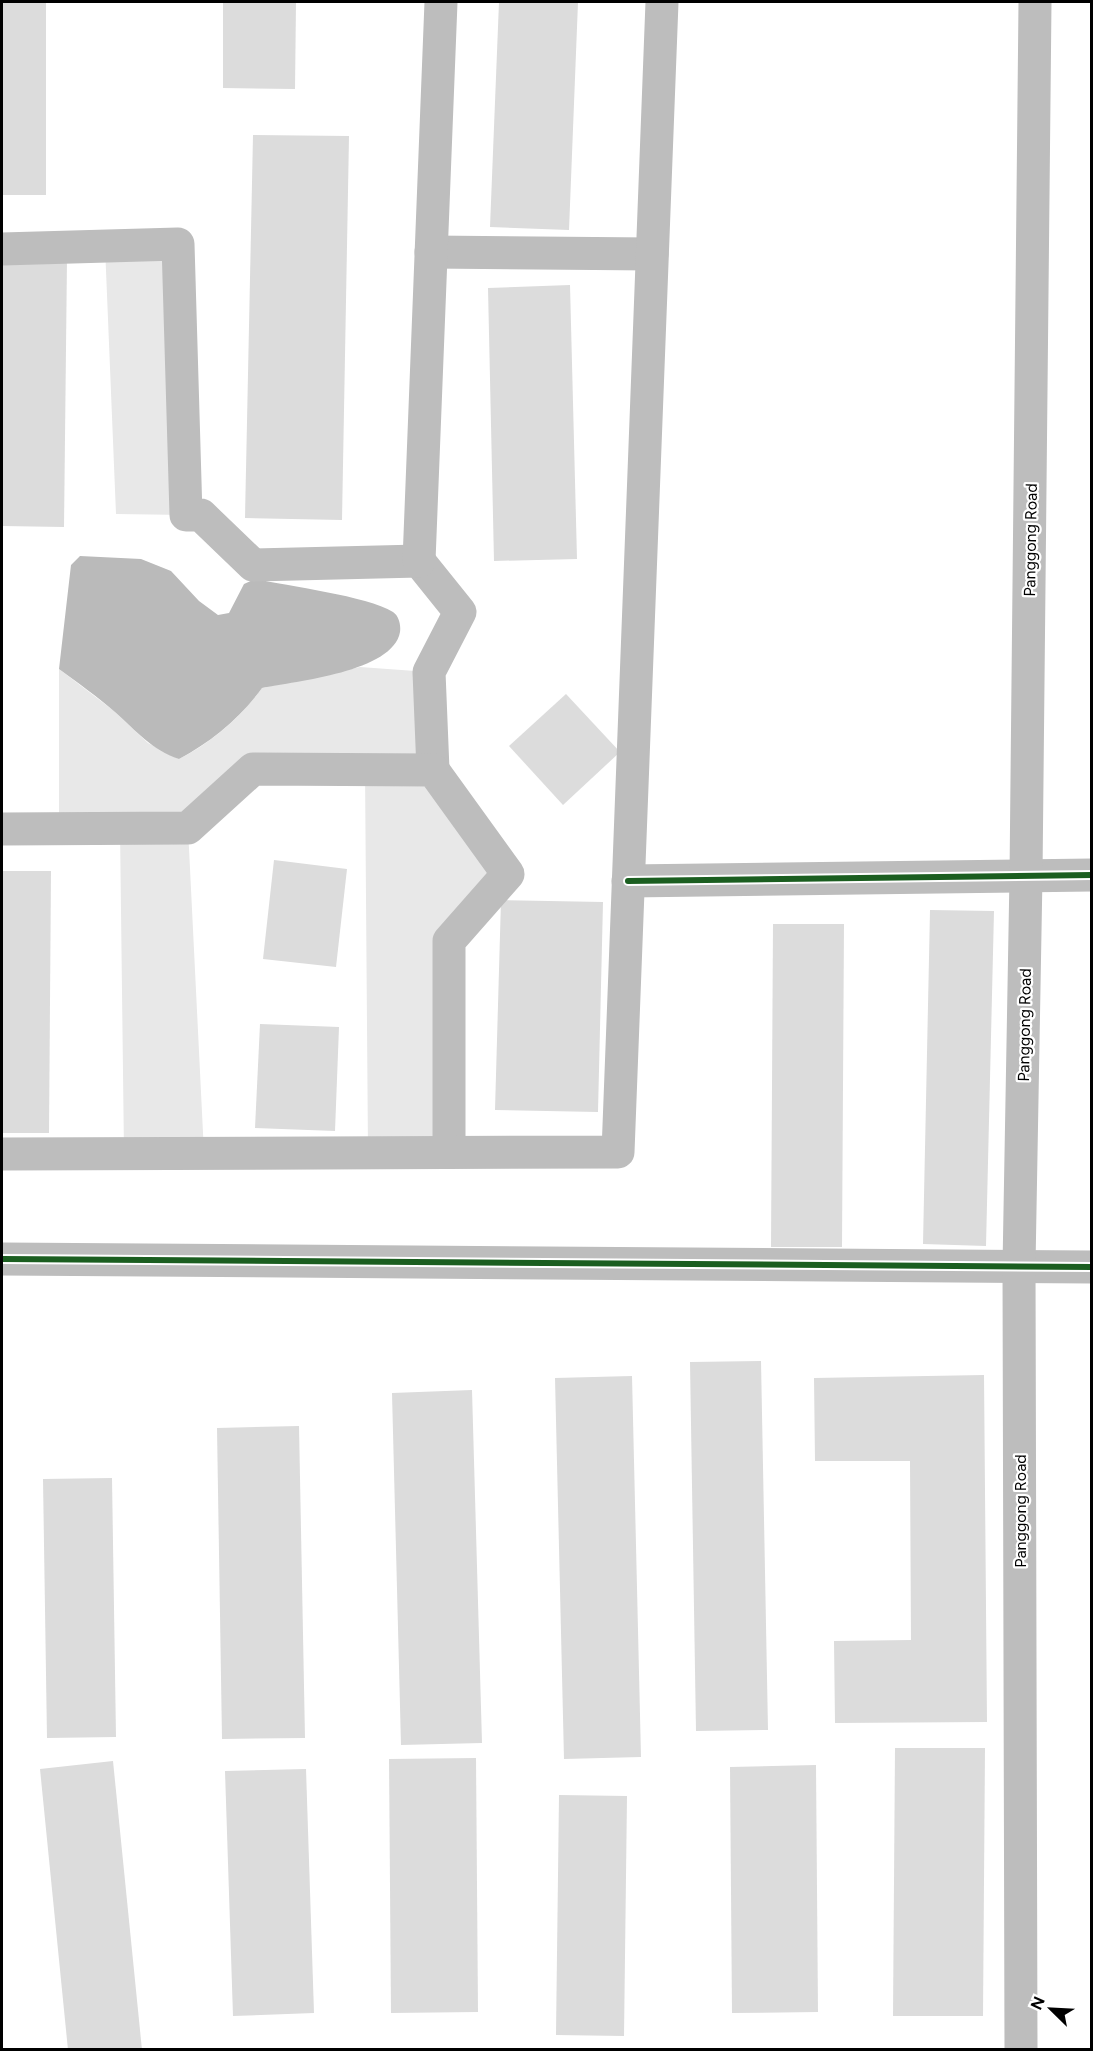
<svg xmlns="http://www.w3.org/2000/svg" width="1093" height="2051" font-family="Figtree,sans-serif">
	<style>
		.green { fill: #e8e8e8 }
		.water { fill: #bababa }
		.building { fill: #dcdcdc }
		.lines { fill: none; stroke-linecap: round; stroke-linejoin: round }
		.minor { stroke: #bdbdbd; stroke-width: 33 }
		.major { stroke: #bdbdbd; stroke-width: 33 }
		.cycleway-casing { stroke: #fff; stroke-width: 10 }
		.cycleway { stroke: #1b5e20; stroke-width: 6 }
		.labels { text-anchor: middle; stroke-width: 4.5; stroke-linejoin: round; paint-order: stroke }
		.street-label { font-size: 16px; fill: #000; stroke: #fff }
	</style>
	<rect width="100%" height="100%" fill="#fff"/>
	<g class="green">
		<polygon points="178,244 186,515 116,514 105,246"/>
		<path d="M 360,667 L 429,672 L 433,770 L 508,874 L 449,941 L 449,1152 L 368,1152 L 365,770 L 253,769 L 188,828 L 204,1153 L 124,1153 L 120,829 L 59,828 L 59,669 L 114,711 L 148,743 L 179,759 C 211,743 241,717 262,688 Z"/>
	</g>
	<path class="water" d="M 80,556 L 141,559 L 171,571 L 199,601 L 218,615 L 229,613 L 244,584 L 255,579 C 288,586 367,596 393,612 C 399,616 401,625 400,632 C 393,672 296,681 262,688 C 241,717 211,742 179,759 C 152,750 136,731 115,712 C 98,697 78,683 59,669 L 71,565 Z"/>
	<g class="building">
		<rect x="2" y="2" width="44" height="193"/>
		<polygon points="223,2 296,2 295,89 223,88"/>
		<polygon points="499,2 578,2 569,230 490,227"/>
		<polygon points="253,135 349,136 342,520 245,518"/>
		<polygon points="2,259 67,259 64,527 2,526"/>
		<polygon points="570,285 577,559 494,561 488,288"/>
		<polygon points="566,694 620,752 563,805 509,746"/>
		<polygon points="274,860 347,869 336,967 263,959"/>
		<polygon points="2,871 51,871 49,1133 2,1133"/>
		<polygon points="501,900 603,902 598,1112 495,1110"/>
		<polygon points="930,910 994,911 986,1246 923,1244"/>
		<polygon points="773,924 844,924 842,1247 771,1247"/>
		<polygon points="260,1024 339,1027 335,1131 255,1128"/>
		<polygon points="761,1361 768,1730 696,1731 690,1362"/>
		<polygon points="984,1375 987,1722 835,1723 834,1641 911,1640 910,1461 815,1461 814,1378"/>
		<polygon points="632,1376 641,1757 564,1759 555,1378"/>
		<polygon points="472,1390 482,1743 401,1745 392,1393"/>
		<polygon points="299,1426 305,1738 222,1739 217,1428"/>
		<polygon points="112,1478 116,1737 47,1738 43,1479"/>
		<polygon points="895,1748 985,1748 983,2016 893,2016"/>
		<polygon points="476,1758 478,2012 391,2013 389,1759"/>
		<polygon points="113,1761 142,2050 68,2050 40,1769"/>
		<polygon points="816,1765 818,2012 732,2013 730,1767"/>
		<polygon points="306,1769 314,2013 233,2016 225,1771"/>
		<polygon points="559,1795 627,1796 624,2036 556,2035"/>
	</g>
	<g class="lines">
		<g class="minor">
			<polyline points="2,249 178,244 186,515 201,515 253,565 419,561 460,612 429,672 433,770"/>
			<polyline points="431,252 652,254"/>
			<polyline points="419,561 441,2"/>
			<polyline points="2,829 188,828 253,769 433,770 508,874 449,941 449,1152"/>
			<polyline points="628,881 1092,875"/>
			<polyline points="2,1154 618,1152 662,2"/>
			<polyline points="2,1259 1092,1267"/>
		</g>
		<polyline class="major" points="1021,2050 1019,1266 1026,876 1035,2"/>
		<g class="cycleway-casing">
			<g id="cycleway">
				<polyline points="628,881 1092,875"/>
				<polyline points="2,1259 1092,1267"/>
			</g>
		</g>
		<use href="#cycleway" class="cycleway"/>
	</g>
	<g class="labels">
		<g class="street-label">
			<text transform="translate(1030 540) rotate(-89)" y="6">Panggong Road</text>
			<text transform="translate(1024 1025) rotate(-89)" y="6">Panggong Road</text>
			<text transform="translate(1020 1511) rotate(-90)" y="6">Panggong Road</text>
		</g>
	</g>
	<rect width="1093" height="2051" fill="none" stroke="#000000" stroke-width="6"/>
	<g transform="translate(1051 2009) rotate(294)" stroke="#ffffff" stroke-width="4.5" paint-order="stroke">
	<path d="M0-4.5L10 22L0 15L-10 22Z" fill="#000000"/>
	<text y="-9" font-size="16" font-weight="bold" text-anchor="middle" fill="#000000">N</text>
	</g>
</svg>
